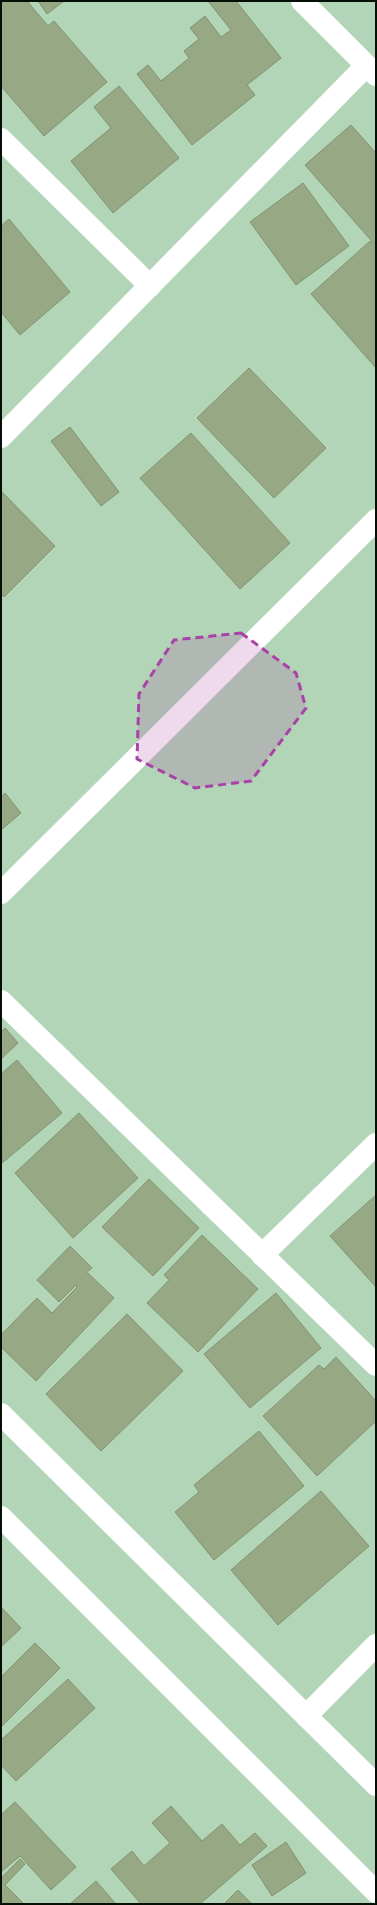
<svg xmlns="http://www.w3.org/2000/svg" width="377" height="1905" font-family="Figtree,sans-serif">
	<style>
		.building { fill: #97a884; stroke: #81926f }
		.lines { fill: none; stroke-linecap: round; stroke-linejoin: round }
		.minor { stroke: #fff; stroke-width: 22 }
		.marked { fill: #a942a6; fill-opacity: 0.2; stroke: #a942a6; stroke-width: 3; stroke-dasharray: 8 5; stroke-linejoin: round }
	</style>
	<rect width="100%" height="100%" fill="#b3d5b7"/>
	<g class="building">
		<polygon points="1,1 27,1 48,26 54,21 107,82 44,136 1,86"/>
		<polygon points="38,1 64,1 47,14"/>
		<polygon points="208,1 236,1 281,58 247,85 255,95 192,145 137,74 148,65 161,81 189,58 184,51 199,39 190,28 205,16 221,37 231,30"/>
		<polygon points="119,86 179,158 113,213 71,161 111,128 94,107"/>
		<polygon points="351,125 376,153 376,246 305,165"/>
		<polygon points="303,183 349,246 296,285 250,222"/>
		<polygon points="9,219 70,292 20,335 1,312 1,226"/>
		<polygon points="370,241 376,248 376,368 311,294"/>
		<polygon points="249,368 326,448 274,498 197,418"/>
		<polygon points="70,427 119,492 101,506 51,441"/>
		<polygon points="191,433 290,543 240,589 140,478"/>
		<polygon points="1,491 55,546 4,597 1,594"/>
		<polygon points="5,793 21,813 1,830 1,797"/>
		<polygon points="5,1028 18,1043 1,1059 1,1032"/>
		<polygon points="17,1060 62,1113 2,1163 1,1074"/>
		<polygon points="79,1113 138,1178 73,1238 15,1173"/>
		<polygon points="149,1179 199,1228 153,1276 102,1227"/>
		<polygon points="376,1195 376,1287 330,1236"/>
		<polygon points="202,1235 258,1289 198,1352 147,1303 169,1280 164,1275"/>
		<polygon points="70,1246 92,1268 87,1272 114,1298 36,1381 1,1347 1,1335 37,1298 52,1313 77,1287 76,1285 59,1302 37,1280"/>
		<polygon points="276,1293 321,1348 250,1408 204,1354"/>
		<polygon points="127,1314 183,1371 101,1451 46,1394"/>
		<polygon points="336,1357 376,1401 376,1421 317,1476 263,1416 319,1365 324,1369"/>
		<polygon points="259,1431 304,1486 214,1560 175,1512 199,1492 194,1485"/>
		<polygon points="321,1491 369,1546 278,1625 231,1570"/>
		<polygon points="1,1607 21,1628 1,1647"/>
		<polygon points="35,1643 60,1668 1,1727 1,1677"/>
		<polygon points="68,1679 95,1708 16,1781 1,1765 1,1740"/>
		<polygon points="15,1802 76,1867 51,1890 20,1856 1,1872 1,1815"/>
		<polygon points="171,1806 202,1841 222,1824 240,1845 255,1833 267,1846 200,1904 141,1904 111,1869 132,1851 144,1866 170,1843 152,1823"/>
		<polygon points="286,1842 306,1873 272,1896 252,1865"/>
		<polygon points="20,1859 25,1864 5,1885 24,1904 1,1904 1,1878"/>
		<polygon points="96,1881 116,1904 70,1904"/>
		<polygon points="238,1890 252,1904 224,1904"/>
	</g>
	<g class="lines">
		<g class="minor">
			<polyline points="302,1 376,75"/>
			<polyline points="1,139 150,286"/>
			<polyline points="1,437 366,66"/>
			<polyline points="1,893 376,520"/>
			<polyline points="1,1001 376,1365"/>
			<polyline points="262,1255 376,1144"/>
			<polyline points="1,1414 376,1785"/>
			<polyline points="1,1517 376,1892"/>
			<polyline points="306,1716 376,1645"/>
		</g>
	</g>
	<path class="marked" d="M 241,633 L 296,673 L 306,708 L 251,781 L 195,788 L 137,759 L 139,694 L 174,640 Z"/>
	<rect width="377" height="1905" fill="none" stroke="#050f06" stroke-width="4"/>
</svg>
